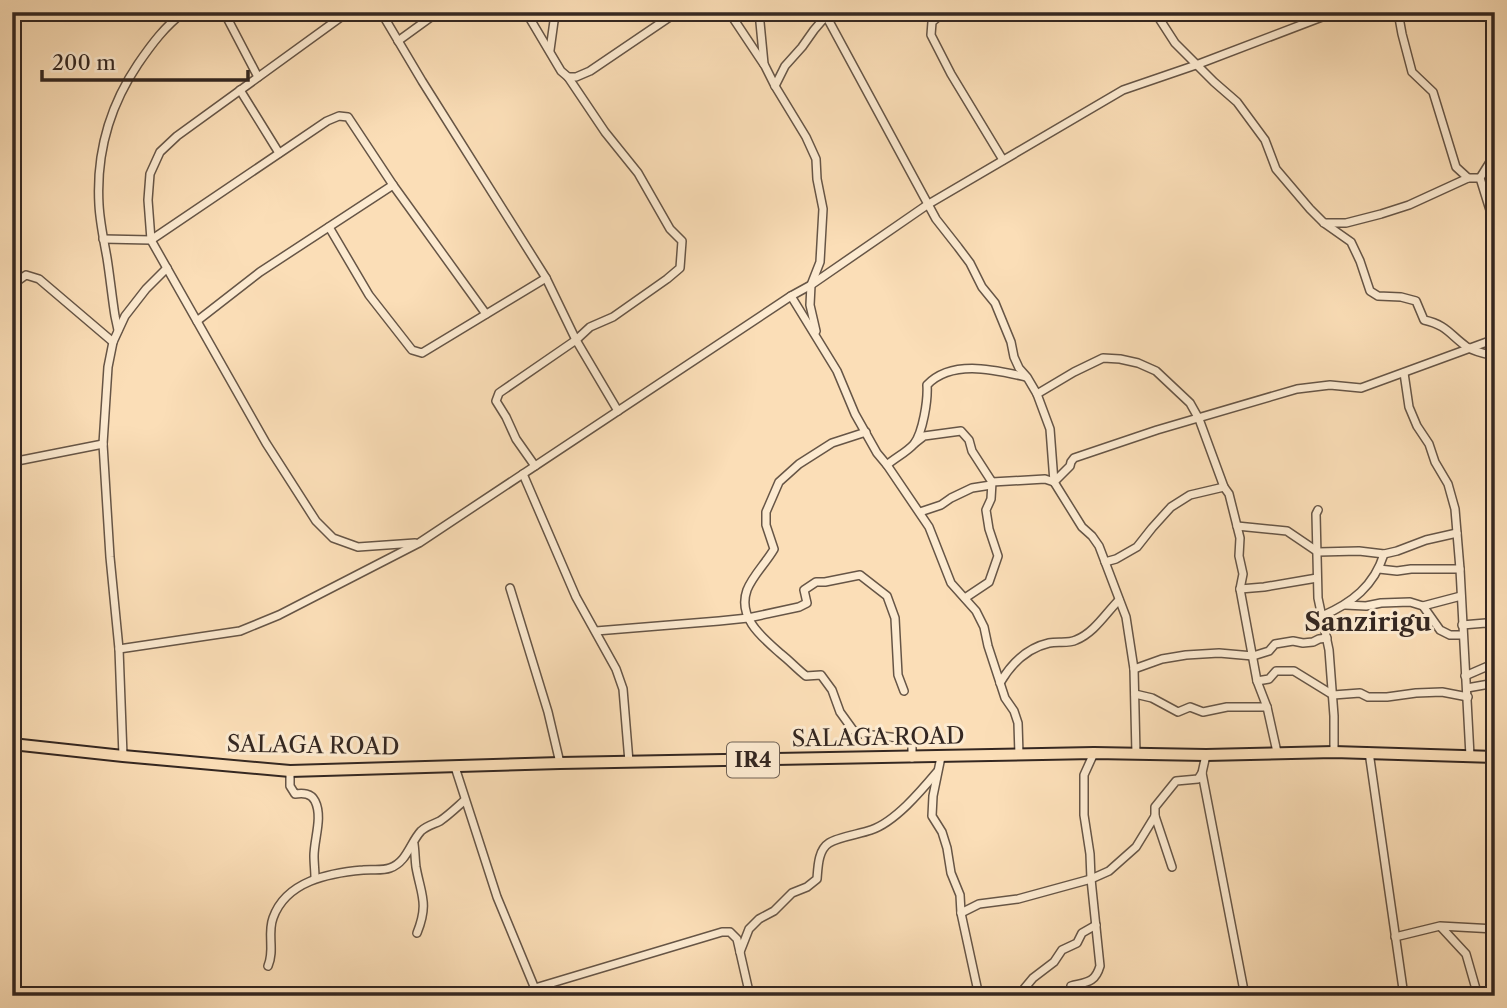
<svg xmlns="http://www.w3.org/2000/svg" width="1507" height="1008" font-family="'Libre Caslon Text',serif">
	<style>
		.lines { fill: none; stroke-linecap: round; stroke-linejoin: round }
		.street-casing { stroke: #665546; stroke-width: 10 }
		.primary-casing { stroke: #342721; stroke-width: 14 }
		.street { stroke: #fcead0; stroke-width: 7 }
		.primary { stroke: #fbdeb7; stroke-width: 10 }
		.labels { text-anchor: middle; stroke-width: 6; stroke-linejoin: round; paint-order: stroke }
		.shield { fill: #fcead0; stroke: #706256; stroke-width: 2 }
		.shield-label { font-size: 21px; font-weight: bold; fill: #342721 }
		.street-label { font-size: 23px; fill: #342721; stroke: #fcead0 }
		.quarter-label { font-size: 26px; font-weight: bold; fill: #342721; stroke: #fcead0 }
	</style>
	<rect width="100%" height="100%" fill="#fbdeb7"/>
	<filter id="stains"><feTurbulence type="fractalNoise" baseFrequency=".00286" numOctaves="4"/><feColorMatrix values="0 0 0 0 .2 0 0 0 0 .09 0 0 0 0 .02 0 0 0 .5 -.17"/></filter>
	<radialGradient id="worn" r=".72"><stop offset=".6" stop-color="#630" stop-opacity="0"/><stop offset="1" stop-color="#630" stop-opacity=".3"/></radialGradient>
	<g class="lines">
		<g class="street-casing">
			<g id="street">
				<polyline points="224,12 258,77"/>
				<polyline points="348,12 177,136 160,152 150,174 148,200 151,240 266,443 316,521 333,538 358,547 415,543"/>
				<polyline points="381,12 422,81 546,278 576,340 618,411"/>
				<polyline points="526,12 561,71 568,77 576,77 590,71 677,12"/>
				<polyline points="729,12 765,66 775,86 806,137 816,159 817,179 823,209 820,262 811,285 810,305 816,331"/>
				<polyline points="759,12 764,64"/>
				<polyline points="824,12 936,219 958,247 970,263 982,287 995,303 1011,342 1014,357 1019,368 1027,377 1037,394 1050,429 1054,482 1082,527 1092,536 1099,546 1126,617 1134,669 1136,754"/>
				<polyline points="944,12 932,22 931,35 951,74 1003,160"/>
				<path d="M 1155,12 L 1175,43 L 1214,82 L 1237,102 L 1265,140 L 1276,169 L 1310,209 L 1324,223 L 1351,242 L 1360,261 L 1370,291 L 1378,296 L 1401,297 L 1416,301 L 1424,320 C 1447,325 1450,335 1467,347 C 1475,352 1486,354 1495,356"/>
				<polyline points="1398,12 1402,34 1412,72 1433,92 1456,167 1468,178"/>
				<polyline points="398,41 438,12"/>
				<polyline points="550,50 554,21 559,12"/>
				<polyline points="775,86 785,66 802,47 814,30 826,16"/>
				<polyline points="240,90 279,153"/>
				<polyline points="1495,158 1490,162 1480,178 1495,226"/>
				<polyline points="1324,223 1346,223 1381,214 1409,205 1468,178 1480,178"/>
				<polyline points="329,227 369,295 412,350 422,353 546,278"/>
				<polyline points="103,239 151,240 327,121 339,116 348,117 393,185 486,314"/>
				<polyline points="12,285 26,275 39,279 113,342"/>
				<polyline points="791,296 837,371 855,414 877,453 887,465 929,527 951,583 976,611 984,627 988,646 1005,698 1014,711 1018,723 1019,755"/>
				<polyline points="197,321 260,272 393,185"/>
				<path d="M 118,330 L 115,316 C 112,297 110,277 107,258 C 104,241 100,223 99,205 C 96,153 109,107 138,64 C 151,45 165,26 184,12"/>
				<polyline points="1404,373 1409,407 1417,426 1429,444 1435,462 1448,484 1455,509 1460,569 1470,756"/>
				<polyline points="1037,394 1074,372 1103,358 1120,359 1138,363 1156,371 1190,403 1199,419 1224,487 1229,494 1240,538 1239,556 1243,574 1240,589 1257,681 1267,707 1277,752"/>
				<path d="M 866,432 L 832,443 L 799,464 L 779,482 L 766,512 L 766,525 L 774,549 C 766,563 753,575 747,590 C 737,618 763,638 781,654 C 790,661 797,669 806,676 L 821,675 L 832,690 L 840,712 L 853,730 L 863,734 L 908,739 L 912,742 L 912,758"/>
				<polyline points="915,443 924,436 961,431 969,440 972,451 992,482 1045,479 1054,482"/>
				<polyline points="12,462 103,444"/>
				<path d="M 887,465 C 895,458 907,452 914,444 C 923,432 928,400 927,385 C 952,359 995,370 1026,377"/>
				<polyline points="535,466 516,439 506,417 496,401 499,393 576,340 590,327 613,317 667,279 680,268 682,241 670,229 638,173 605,132 568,77"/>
				<polyline points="523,474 576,597 616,669 623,689 629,762"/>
				<polyline points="1054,482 1070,466 1071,462 1074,458 1157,430 1297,389 1330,385 1361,388 1495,339"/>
				<polyline points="1318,510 1316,514 1318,598 1329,650 1334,716 1334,752"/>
				<polyline points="920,512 941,505 951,498 972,488 991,485"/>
				<polyline points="1237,526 1287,531 1318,552 1359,551 1384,554 1397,551 1426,540 1457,533"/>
				<polyline points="1105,562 1116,559 1137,547 1152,528 1171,507 1190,495 1224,487"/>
				<polyline points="1379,569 1397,571 1411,569 1460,569"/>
				<polyline points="510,588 548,712 560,763"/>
				<polyline points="1240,589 1264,587 1317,578"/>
				<polyline points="965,598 989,582 998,556 989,529 986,510 991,499 992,482"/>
				<polyline points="1345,605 1366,606 1381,603 1410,602 1423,606 1440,630 1450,635 1462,635"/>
				<polyline points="1423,606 1461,596"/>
				<path d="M 1322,616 C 1352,603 1374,586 1384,554"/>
				<polyline points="1462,625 1486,623 1495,624"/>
				<polyline points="596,631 719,621 748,618 799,607 807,603 804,590 816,582 825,582 860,575 887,596 895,618 898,675 904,691"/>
				<polyline points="119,649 240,631 279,615 419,543 791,296 811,285 927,205 1123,90 1196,65 1335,12"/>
				<polyline points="1134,669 1162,659 1186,655 1219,653 1253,656 1269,651 1275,644 1293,641 1303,643 1313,642 1319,639 1327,638"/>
				<polyline points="1465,676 1495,663"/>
				<polyline points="1257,681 1269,679 1276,671 1294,671 1333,695 1360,693 1368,697 1387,697 1416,693 1442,692 1468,697"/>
				<path d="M 1000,683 C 1011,664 1027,648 1049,643 C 1058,641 1068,644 1076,640 C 1094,633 1106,613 1119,600"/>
				<polyline points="1467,688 1495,683"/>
				<polyline points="1135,694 1152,698 1178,712 1190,707 1203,712 1227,707 1267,707"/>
				<polyline points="1369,752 1404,996"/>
				<polyline points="1206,755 1202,773 1245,996"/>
				<polyline points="123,756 119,649 110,557 103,444 108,367 113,342 125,316 146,289 167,268"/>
				<polyline points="941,757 933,796 932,816 942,832 947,848 951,873 960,895 961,913 979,996"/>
				<polyline points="455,767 497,897 538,996"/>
				<path d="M 290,771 L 290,786 L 295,794 C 303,793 311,793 315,801 C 323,817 314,839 314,856 C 314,863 315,871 315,878"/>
				<polyline points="1155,816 1172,867"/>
				<path d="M 414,844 C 415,851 415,859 416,867 C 421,895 429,903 417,933"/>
				<polyline points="961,913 979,904 1018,899 1091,879 1109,871 1136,847 1155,816 1155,807 1176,781 1198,779 1202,773"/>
				<polyline points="1441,927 1466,954 1478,996"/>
				<polyline points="1395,937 1440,926 1495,929"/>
				<path d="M 740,952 L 749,929 L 759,919 L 774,911 L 792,893 L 807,887 L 817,879 C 818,867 818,850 829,843 C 838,837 860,834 871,830 C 895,822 921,791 937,772"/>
				<path d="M 268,966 C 275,950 267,934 273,918 C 286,881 329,873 363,870 C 372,869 382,871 390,868 C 407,862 410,843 421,831 C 426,826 434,824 440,821 C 449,815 457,807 465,800"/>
				<path d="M 1071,986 C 1087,982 1095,983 1100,966 L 1091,879 L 1090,854 L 1084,815 L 1084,775 L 1094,753"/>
				<polyline points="535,988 722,932 730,932 737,939 750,996"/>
				<polyline points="1013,996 1023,990 1033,978 1054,962 1062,950 1077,943 1082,933 1096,925"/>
			</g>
		</g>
		<g class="primary-casing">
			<polyline id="primary" points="12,744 123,756 290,771 560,763 1094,753 1206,755 1334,752 1495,757"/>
		</g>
		<use href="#street" class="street"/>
		<use href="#primary" class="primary"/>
	</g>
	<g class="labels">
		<rect class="shield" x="727" y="742.5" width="52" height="35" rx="5"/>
		<g class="shield-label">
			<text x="753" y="767">IR4</text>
		</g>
		<g class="street-label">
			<text transform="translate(878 737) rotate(-1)" y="8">SALAGA ROAD</text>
			<text transform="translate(313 745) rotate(1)" y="8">SALAGA ROAD</text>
		</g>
		<g class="quarter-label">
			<text x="1368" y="631">Sanzirigu</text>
		</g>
	</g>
	<rect width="1507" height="1008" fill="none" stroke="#fbdeb7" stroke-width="42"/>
	<rect x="14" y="14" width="1479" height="980" fill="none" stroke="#342721" stroke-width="3.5"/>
	<rect x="21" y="21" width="1465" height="966" fill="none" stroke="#342721" stroke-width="2"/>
	<path d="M42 70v10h206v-10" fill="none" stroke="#342721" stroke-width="3.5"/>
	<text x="52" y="70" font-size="21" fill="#342721" stroke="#fcead0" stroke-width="5" paint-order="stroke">200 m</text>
	<rect width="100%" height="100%" filter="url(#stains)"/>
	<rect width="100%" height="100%" fill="url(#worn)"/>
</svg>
